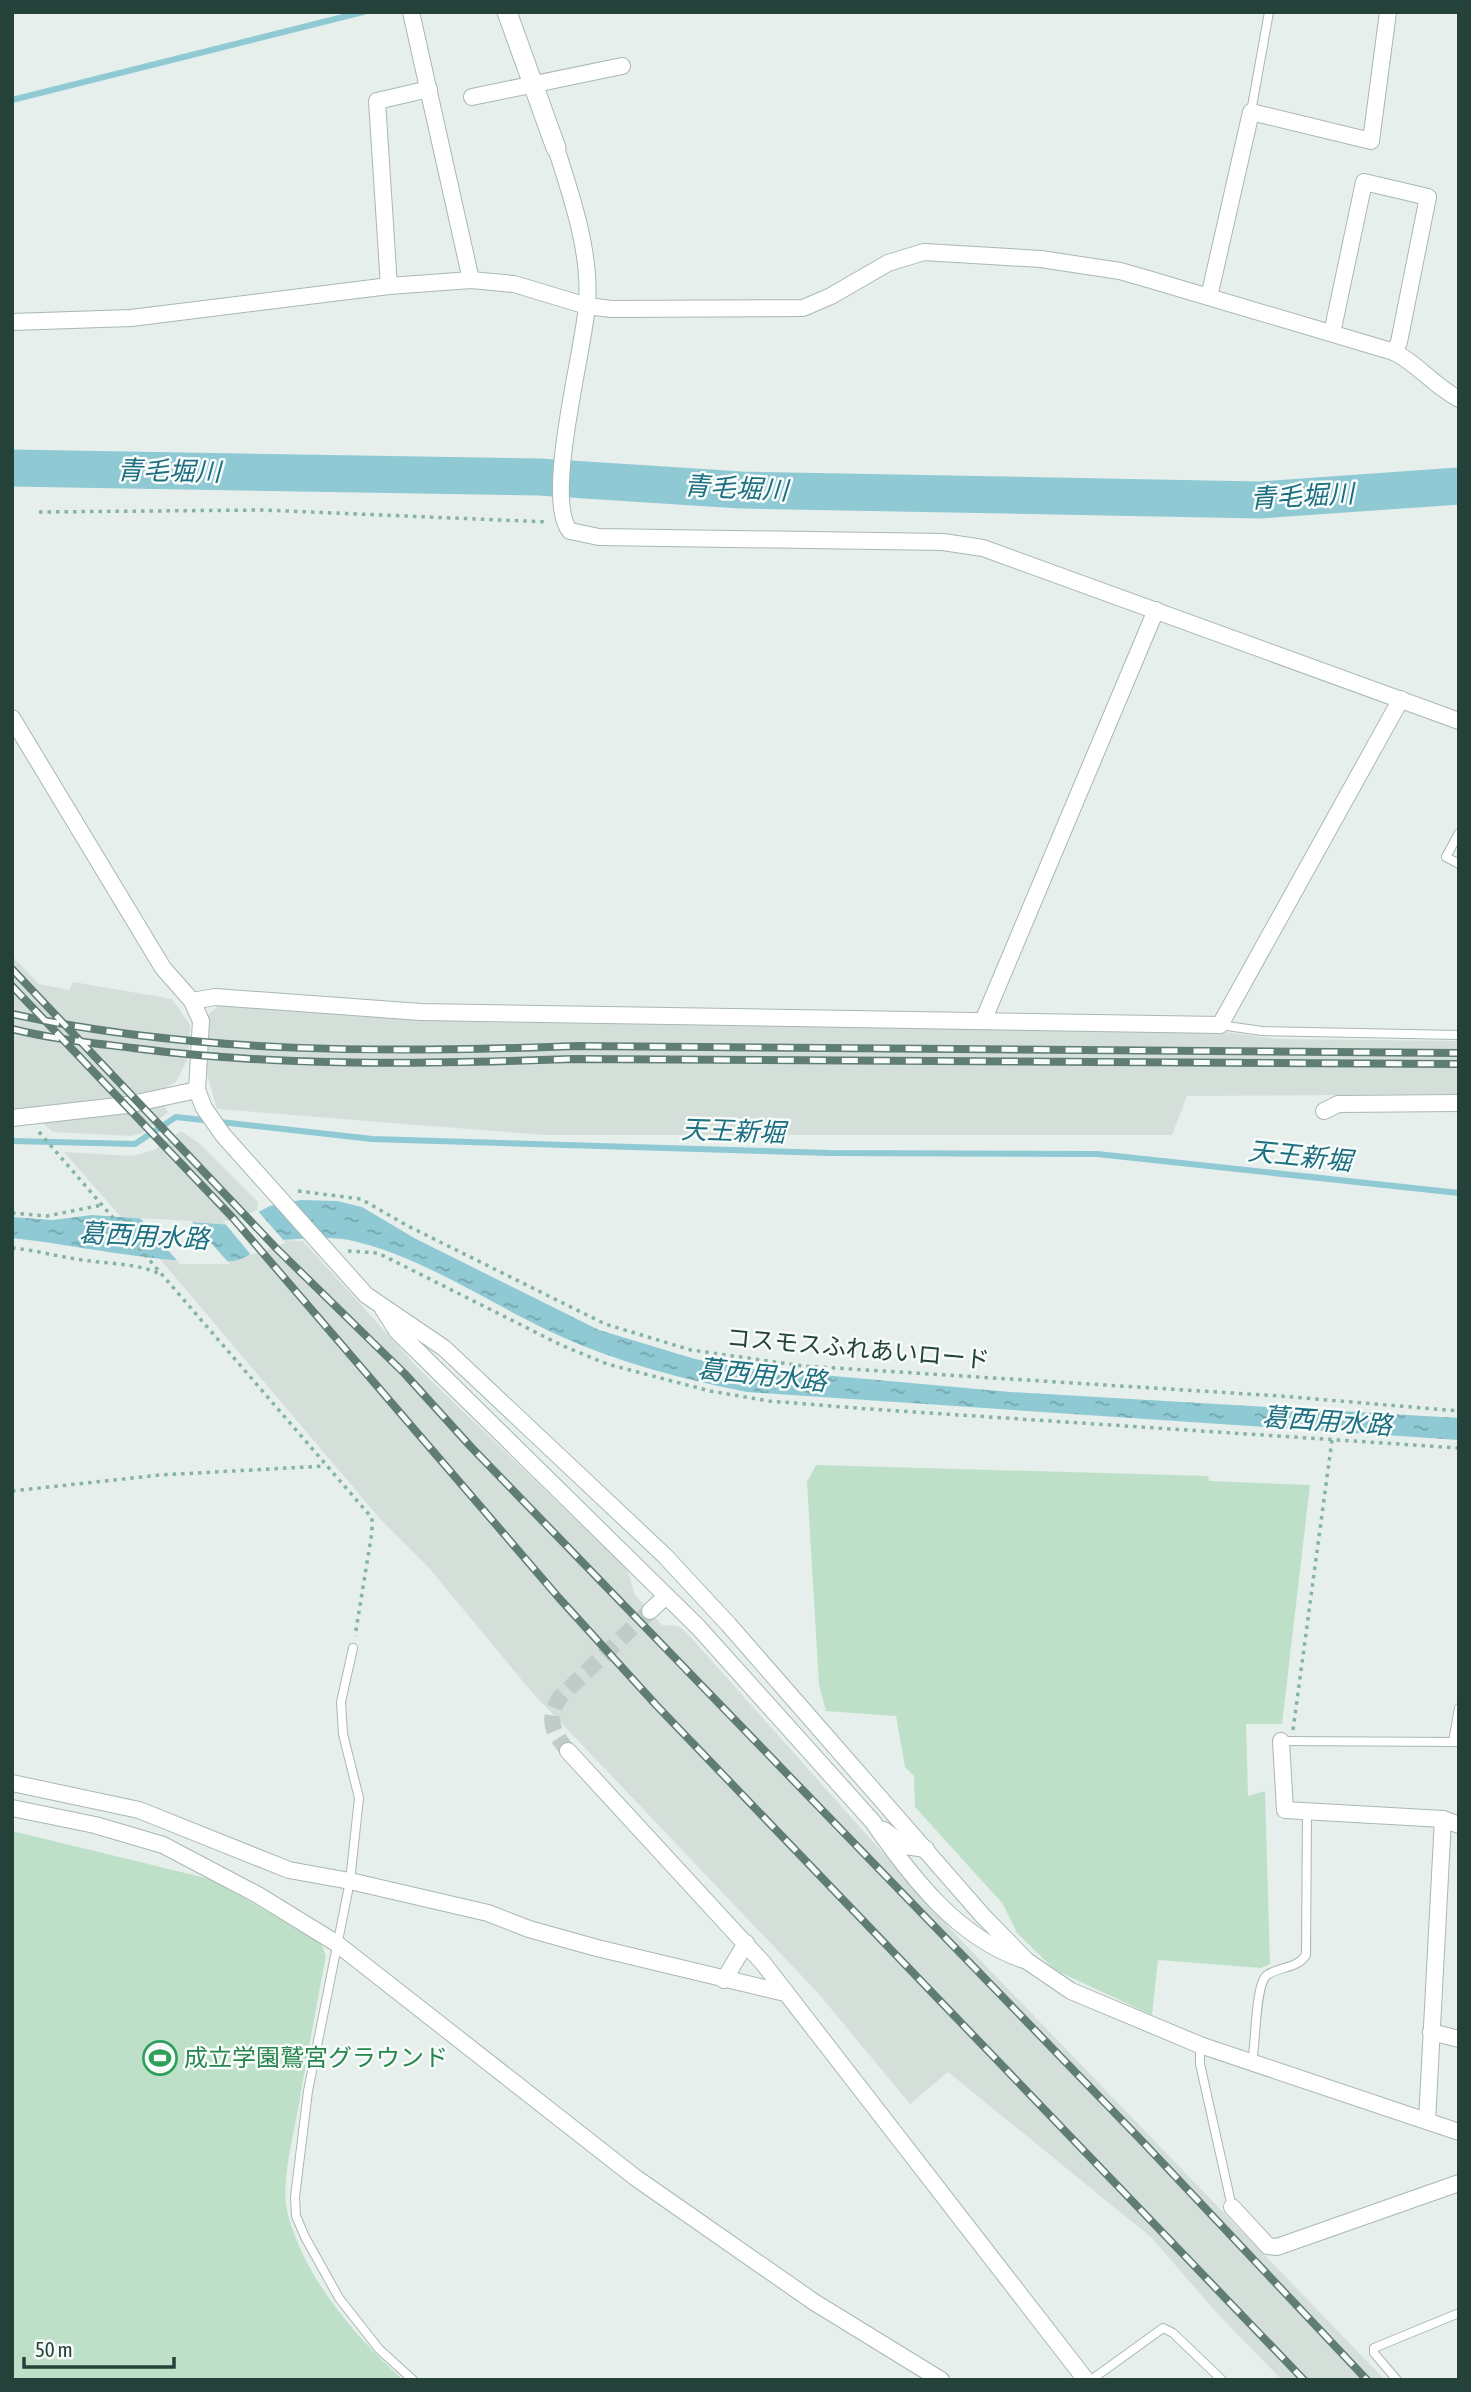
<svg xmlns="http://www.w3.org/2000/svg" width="1471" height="2392" font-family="'Asap Condensed','Noto Sans JP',sans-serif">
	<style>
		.built { fill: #d4dfda }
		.garden { fill: #bfe0c8 }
		.water { fill: url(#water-ripples) }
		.pier { fill: #e6efeb }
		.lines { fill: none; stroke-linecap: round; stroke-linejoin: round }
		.stream { stroke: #8ec9d4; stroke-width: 6 }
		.river { stroke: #8ec9d4; stroke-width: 37 }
		.minor-tunnel { stroke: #bfccc8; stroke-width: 16; stroke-dasharray: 16 8; stroke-linecap: butt }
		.service-casing { stroke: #a8b8b2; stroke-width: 10 }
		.minor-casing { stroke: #a8b8b2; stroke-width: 18 }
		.tertiary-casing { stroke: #a8b8b2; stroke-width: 21 }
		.path { stroke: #86b3a5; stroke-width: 3.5; stroke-dasharray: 3.5 5; stroke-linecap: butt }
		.service { stroke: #fff; stroke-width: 8 }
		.minor { stroke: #fff; stroke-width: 16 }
		.tertiary { stroke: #fff; stroke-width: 19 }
		.rail-casing { stroke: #5f7d75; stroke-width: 8 }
		.rail { stroke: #f7fbf9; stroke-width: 5; stroke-dasharray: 16; stroke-linecap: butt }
		.labels { text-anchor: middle; stroke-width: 5; stroke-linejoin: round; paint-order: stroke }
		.street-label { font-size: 24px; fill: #24423a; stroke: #f7fbf9 }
		.leisure-label { font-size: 24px; fill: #27864d; stroke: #f7fbf9; text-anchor: start }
		.water-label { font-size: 26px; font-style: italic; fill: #1c6f80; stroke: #f7fbf9 }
	</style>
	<defs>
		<pattern id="water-ripples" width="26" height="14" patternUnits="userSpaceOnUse" patternTransform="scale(1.75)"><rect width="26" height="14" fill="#8ec9d4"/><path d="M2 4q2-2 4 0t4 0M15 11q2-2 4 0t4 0" fill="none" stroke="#74a5ad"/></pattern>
	</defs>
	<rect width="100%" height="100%" fill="#e6efeb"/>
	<g class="built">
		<polygon points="12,956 39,984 69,990 73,982 172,999 190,1025 188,1058 176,1082 151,1096 12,1111"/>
		<polygon points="220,1004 472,1022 1224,1032 1276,1039 1459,1041 1459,1094 1187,1096 1172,1135 544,1135 217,1109 205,1067 208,1015"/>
		<polygon points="163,1105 168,1112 142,1133 131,1136 53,1132 43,1123"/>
		<polygon points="181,1131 200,1144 258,1202 257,1214 234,1225 121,1217 64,1152 132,1156 154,1150"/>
		<polygon points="281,1240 303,1241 419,1369 627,1569 635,1595 662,1625 678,1626 687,1633 957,1936 1385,2380 1282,2380 1215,2311 1152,2238 948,2072 910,2104 818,1993 530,1690 430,1569 381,1520 159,1258 237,1261 246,1253"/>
	</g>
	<g class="garden">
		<polygon points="816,1465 1208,1476 1209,1481 1310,1485 1282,1724 1246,1724 1248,1796 1265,1791 1270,1964 1261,1968 1158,1960 1152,2015 1055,1970 1017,1933 1003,1904 915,1807 914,1776 905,1767 896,1716 826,1711 819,1685 807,1482"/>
		<path d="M 12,1831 L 210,1879 L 320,1941 L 326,1956 C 316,2007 307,2058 298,2109 C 293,2138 280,2186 288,2215 C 306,2280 355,2336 403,2380 L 12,2380 Z"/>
	</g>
	<path class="water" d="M 301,1200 L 337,1201 L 362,1207 L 416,1239 L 599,1330 L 695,1359 L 744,1368 L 1010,1392 L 1459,1418 L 1459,1440 L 747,1392 C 682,1379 620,1363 560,1336 C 491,1305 423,1256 349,1240 C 328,1236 301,1239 281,1240 C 265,1241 246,1260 233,1261 C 159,1265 85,1246 12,1238 L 12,1217 L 52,1220 L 92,1215 L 233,1225 L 270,1206 Z"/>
	<g class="pier">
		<polygon points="257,1210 286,1243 251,1255 222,1220 233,1221"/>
		<polygon points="140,1218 191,1221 230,1264 180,1264"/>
	</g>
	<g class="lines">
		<g class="stream">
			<polyline points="12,100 363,12"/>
			<polyline points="12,1141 135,1144 176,1117 372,1139 830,1153 1097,1154 1459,1193"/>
		</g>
		<polyline class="river" points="12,468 539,477 741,490 1260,500 1459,486"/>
		<path class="minor-tunnel" d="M 568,1751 C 552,1731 546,1720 560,1697 L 650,1611"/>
		<g class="service-casing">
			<g id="service">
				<polyline points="1251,112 1269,12"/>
				<polyline points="1459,833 1446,857 1459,864"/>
				<polyline points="1220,1025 1262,1031 1459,1035"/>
				<polyline points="353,1648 341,1702 343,1734 359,1798 350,1881 308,2091 295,2197 296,2216 305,2237 339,2298 379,2349 413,2380"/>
				<polyline points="1281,1741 1459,1742"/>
				<polyline points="1453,1742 1459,1708"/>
				<polyline points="1200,2045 1200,2064 1232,2207"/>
				<path d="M 1252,2062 C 1256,2044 1255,1984 1267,1975 C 1280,1966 1297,1969 1306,1955 L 1307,1811"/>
				<polyline points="1091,2380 1163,2328 1173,2333 1222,2380"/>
				<polyline points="1397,2380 1374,2353 1374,2348 1459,2313"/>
			</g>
		</g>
		<g class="minor-casing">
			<g id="minor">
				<polyline points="411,12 471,280"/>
				<polyline points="472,97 622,66"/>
				<path d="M 556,148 C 572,198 591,252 587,305 C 584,350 543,500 570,531 L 599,537 L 943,542 L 983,548 L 1459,721"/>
				<polyline points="389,286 377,101 429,89"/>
				<polyline points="1209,297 1251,112 1371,141 1388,12"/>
				<path d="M 12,322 L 131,318 L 389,286 L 471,280 L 514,284 L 587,306 L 611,309 L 803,308 L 831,296 L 888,263 L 924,252 L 1041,259 L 1120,271 L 1148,279 L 1394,352 C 1418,364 1434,386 1459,399"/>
				<polyline points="1332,333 1364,182 1428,197 1399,342 1394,352"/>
				<polyline points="12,718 163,968 192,1001 201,1021 197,1090 204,1108 223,1135 366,1295 444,1348 665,1556 729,1625 983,1916 1027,1961 1071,1991 1200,2045 1459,2132"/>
				<polyline points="192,1001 215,997 421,1012 1220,1025 1401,699"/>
				<polyline points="983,1021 1156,610"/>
				<polyline points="1324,1111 1338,1104 1459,1103"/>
				<polyline points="12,1118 127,1105 197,1090"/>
				<path d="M 383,1309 L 397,1331 L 698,1627 L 873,1822 C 912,1878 958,1938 1024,1960"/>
				<polyline points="650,1611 666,1596"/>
				<polyline points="1281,1741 1285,1810 1443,1819 1459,1825"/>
				<polyline points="568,1751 763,1963 1086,2380"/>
				<polyline points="12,1783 139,1810 289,1870 350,1881 488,1913 529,1929 597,1948 785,1993"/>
				<polyline points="12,1808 95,1825 163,1845 258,1895 336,1943 636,2178 814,2302 941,2380"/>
				<polyline points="884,1830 905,1846 926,1849"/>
				<polyline points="724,1980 746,1943"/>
				<polyline points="1431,2032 1459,2039"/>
				<polyline points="1427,2121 1443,1819"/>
				<polyline points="1232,2207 1268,2246 1277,2247 1459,2183"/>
			</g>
		</g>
		<g class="tertiary-casing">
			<polyline id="tertiary" points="507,12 556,148"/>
		</g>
		<g class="path">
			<polyline points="39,512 263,510 548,522"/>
			<polyline points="39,1132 372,1518 372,1532 355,1636"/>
			<polyline points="298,1191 361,1199 408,1226 605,1324 691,1350 803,1366 1280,1396 1459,1411"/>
			<polyline points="12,1213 47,1216 102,1205"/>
			<path d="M 12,1248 C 36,1250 59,1257 83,1260 C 108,1264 135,1263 158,1273"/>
			<polyline points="348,1251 378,1253 561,1345 607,1364 710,1391 769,1401 869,1409 1459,1448"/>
			<polyline points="12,1491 160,1475 325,1466"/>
			<polyline points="1293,1730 1332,1440"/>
		</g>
		<use href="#service" class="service"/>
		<use href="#minor" class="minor"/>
		<use href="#tertiary" class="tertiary"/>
		<g class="rail-casing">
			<g id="rail">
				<polyline points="12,969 276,1248 405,1374 471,1447 1140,2139 1367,2380"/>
				<polyline points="12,986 232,1217 559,1598 657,1706 1304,2380"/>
				<path d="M 12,1014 C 198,1054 388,1053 577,1046 L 1459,1053"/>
				<path d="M 12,1029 C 52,1039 92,1043 133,1048 C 279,1067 427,1064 573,1059 L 1459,1064"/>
			</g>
		</g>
		<use href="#rail" class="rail"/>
	</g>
	<defs>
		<g id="stadium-ring" transform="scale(1.75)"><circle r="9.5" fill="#f7fbf9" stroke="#2e9e5b" stroke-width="1.5"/><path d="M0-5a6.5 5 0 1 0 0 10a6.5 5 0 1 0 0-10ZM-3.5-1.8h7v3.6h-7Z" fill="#2e9e5b"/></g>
	</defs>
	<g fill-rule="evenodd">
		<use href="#stadium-ring" x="160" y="2058"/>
	</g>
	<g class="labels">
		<g class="street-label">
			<text transform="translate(858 1349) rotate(5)" y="8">コスモスふれあいロード</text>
		</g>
		<g class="leisure-label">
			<text x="184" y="2066">成立学園鷲宮グラウンド</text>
		</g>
		<g class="water-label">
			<text transform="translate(169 471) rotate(1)" y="9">青毛堀川</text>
			<text transform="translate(736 488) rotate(3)" y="9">青毛堀川</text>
			<text transform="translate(1302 496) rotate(-3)" y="9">青毛堀川</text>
			<text transform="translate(733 1131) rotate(2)" y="9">天王新堀</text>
			<text transform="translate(1300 1156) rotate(6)" y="9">天王新堀</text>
			<text transform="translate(144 1236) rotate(3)" y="9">葛西用水路</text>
			<text transform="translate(762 1375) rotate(6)" y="9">葛西用水路</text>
			<text transform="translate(1327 1421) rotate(4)" y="9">葛西用水路</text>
		</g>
	</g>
	<rect width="1471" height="2392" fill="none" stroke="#24423a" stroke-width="28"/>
	<path d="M24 2357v10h150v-10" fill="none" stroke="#24423a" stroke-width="3.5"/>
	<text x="35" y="2357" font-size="21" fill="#24423a" stroke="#f7fbf9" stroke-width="5" paint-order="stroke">50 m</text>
</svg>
